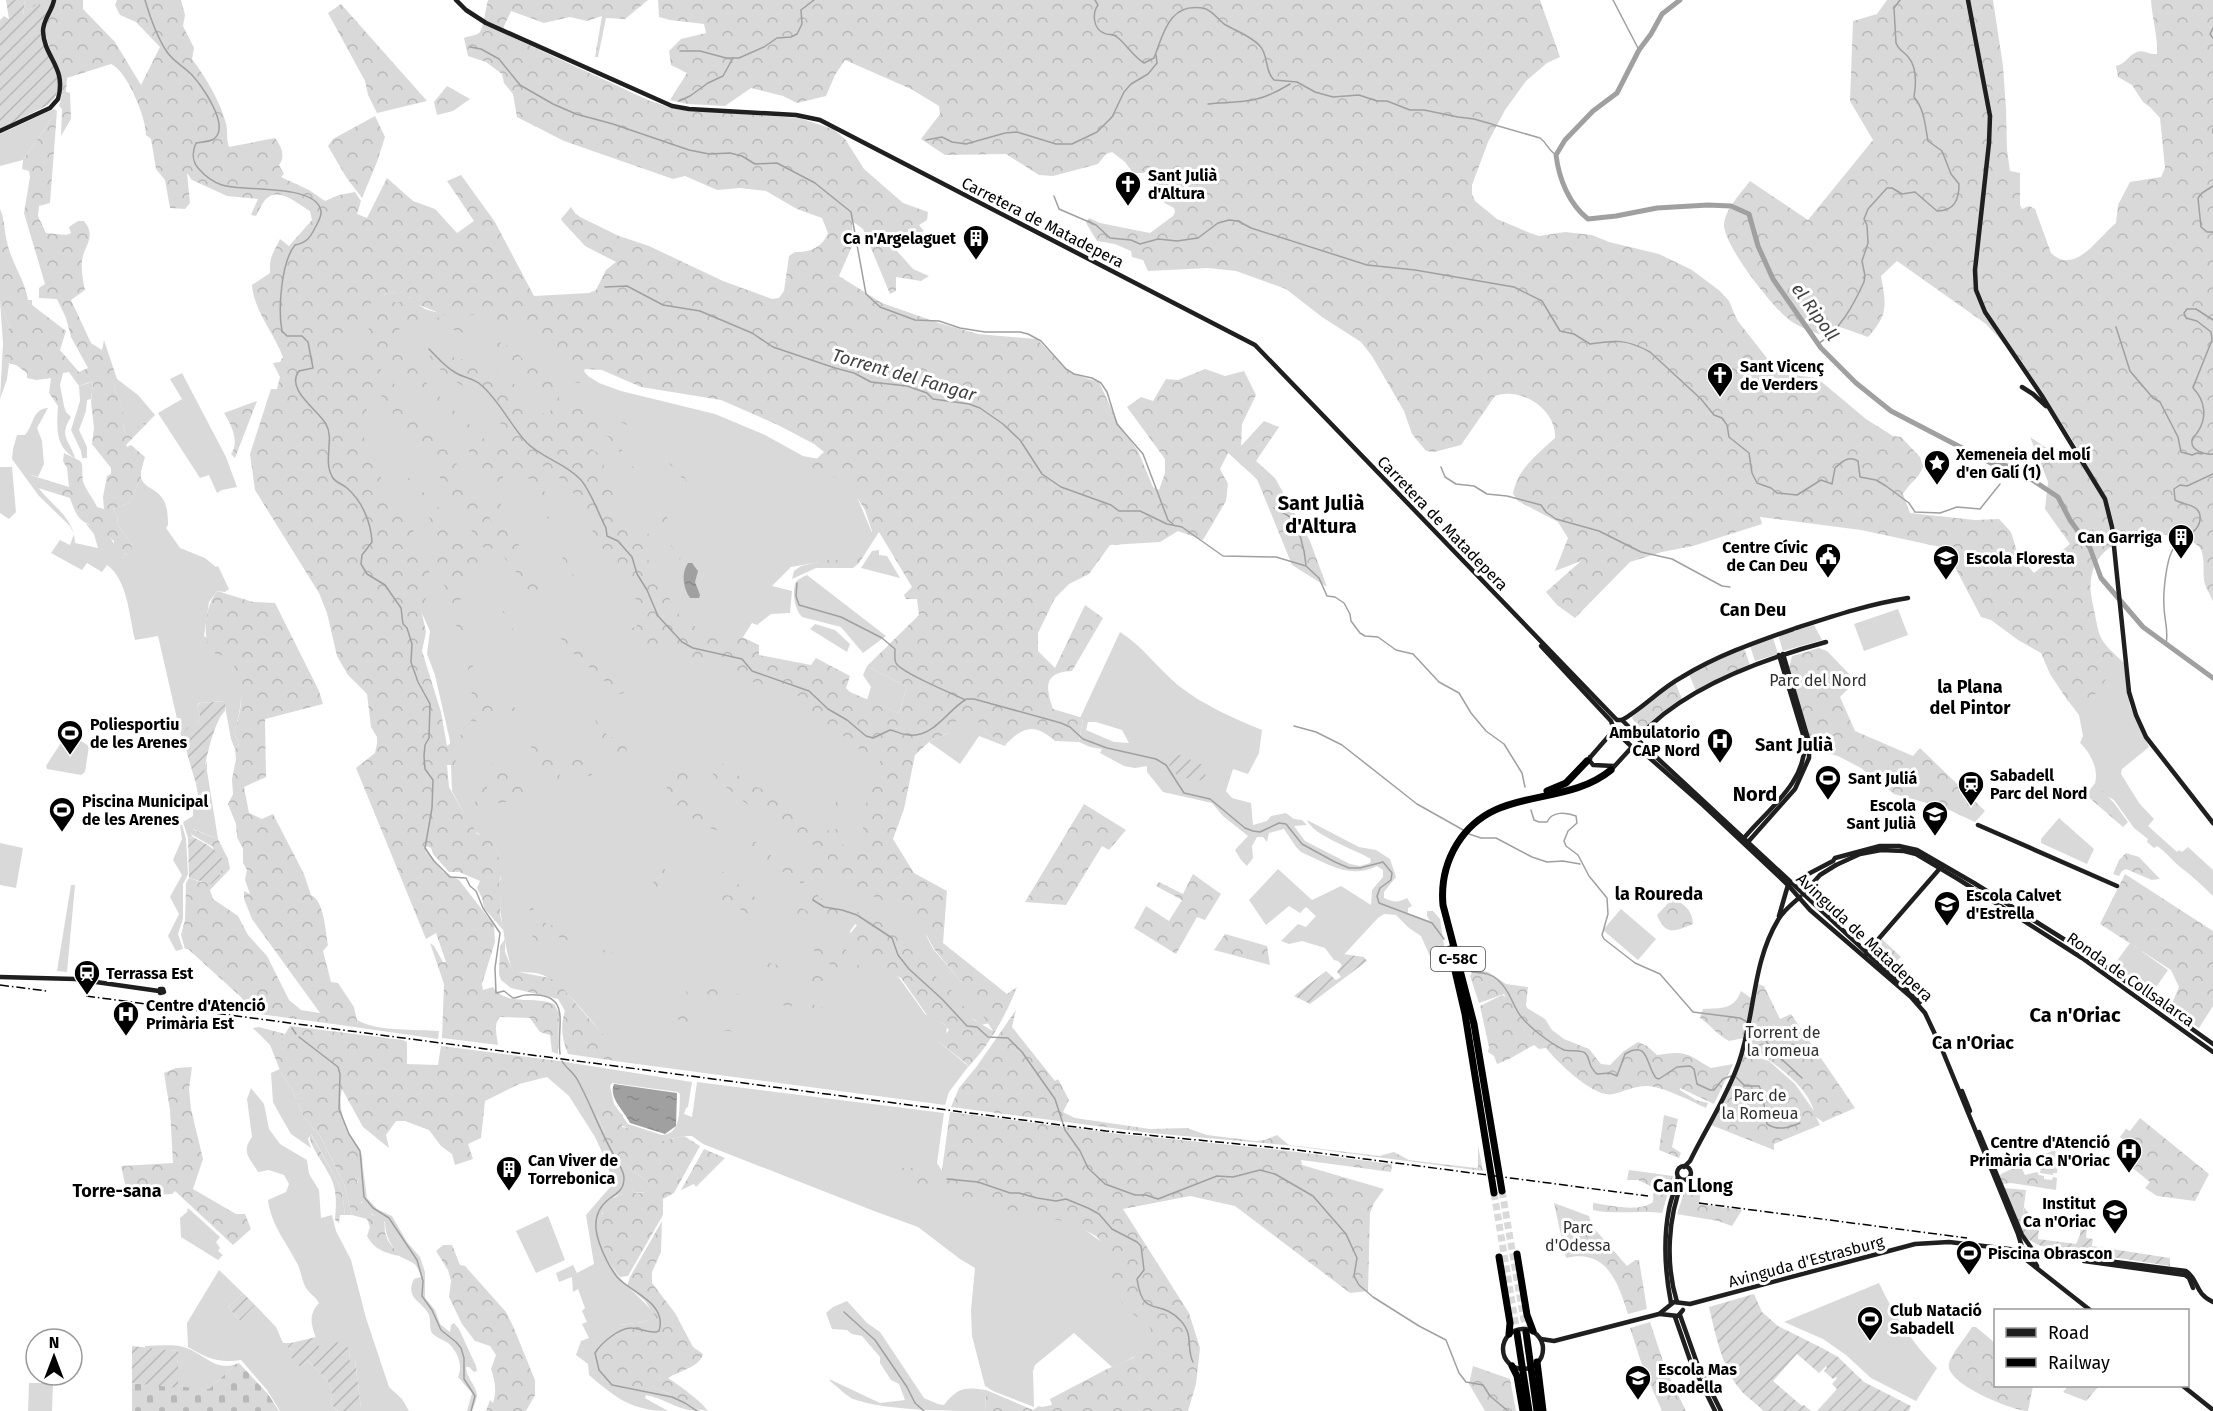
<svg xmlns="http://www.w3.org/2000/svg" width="2213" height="1411" font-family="'Fira Sans',sans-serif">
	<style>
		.grass { fill: #d9d9d9; fill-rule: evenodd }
		.forest { fill: url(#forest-crowns); fill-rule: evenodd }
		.cemetery { fill: url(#cemetery-stones) }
		.garden { fill: url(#garden-furrows) }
		.water { fill: url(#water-ripples) }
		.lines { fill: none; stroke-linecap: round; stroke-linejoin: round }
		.stream { stroke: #a0a0a0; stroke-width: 1.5 }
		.river { stroke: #a0a0a0; stroke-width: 5 }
		.secondary-tunnel { stroke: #d9d9d9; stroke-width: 4.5; stroke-dasharray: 4.5 2; stroke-linecap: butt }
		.highway-tunnel { stroke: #d9d9d9; stroke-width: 7; stroke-dasharray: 7 3.5; stroke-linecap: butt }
		.secondary { stroke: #1f1f1f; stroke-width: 4.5 }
		.highway { stroke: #000; stroke-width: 7 }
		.rail { stroke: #000; stroke-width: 1.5; stroke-dasharray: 9 3 1.5 3; stroke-linecap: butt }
		.labels { text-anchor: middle; stroke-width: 6; stroke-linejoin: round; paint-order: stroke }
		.shield { fill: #fff; stroke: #4c4c4c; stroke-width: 1.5 }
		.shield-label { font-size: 15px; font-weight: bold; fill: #000 }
		.poi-label { font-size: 16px; font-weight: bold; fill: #000; stroke: #fff; text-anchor: start }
		.street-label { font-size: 16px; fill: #000; stroke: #fff }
		.park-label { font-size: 16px; fill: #303030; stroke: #fff }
		.water-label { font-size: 18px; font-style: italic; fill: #414141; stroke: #fff }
		.neighbourhood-label { font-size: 18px; font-weight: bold; fill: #000; stroke: #fff }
		.quarter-label { font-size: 20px; font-weight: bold; fill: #000; stroke: #fff }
	</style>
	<defs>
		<pattern id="forest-crowns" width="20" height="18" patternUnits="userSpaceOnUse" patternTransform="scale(1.5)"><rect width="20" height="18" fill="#d9d9d9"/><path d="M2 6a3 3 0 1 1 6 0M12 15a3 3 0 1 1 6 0" fill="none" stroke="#b8b8b8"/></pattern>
		<pattern id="cemetery-stones" width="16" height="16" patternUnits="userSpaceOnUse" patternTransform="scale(1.5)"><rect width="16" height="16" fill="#d9d9d9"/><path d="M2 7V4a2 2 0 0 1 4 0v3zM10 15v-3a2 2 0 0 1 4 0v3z" fill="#b8b8b8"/></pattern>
		<pattern id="garden-furrows" width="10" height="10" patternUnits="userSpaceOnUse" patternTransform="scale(1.5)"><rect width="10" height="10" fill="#d9d9d9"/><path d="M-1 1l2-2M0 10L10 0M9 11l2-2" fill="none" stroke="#b8b8b8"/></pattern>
		<pattern id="water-ripples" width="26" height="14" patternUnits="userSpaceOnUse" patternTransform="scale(1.5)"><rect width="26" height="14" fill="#a0a0a0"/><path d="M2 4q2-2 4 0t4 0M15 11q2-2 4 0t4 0" fill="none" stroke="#888"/></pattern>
	</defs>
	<rect width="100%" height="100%" fill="#fff"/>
	<g class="grass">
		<polygon points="54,109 57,111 23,160 0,166 0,134"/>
		<path d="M 391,292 L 407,296 L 425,309 L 435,312 L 481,306 L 542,335 L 571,356 L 588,376 L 599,383 L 621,391 L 715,414 L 765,435 L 803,456 L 824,460 L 852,485 L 873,535 L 862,559 L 856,561 L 820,562 L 791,567 L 772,586 L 792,591 L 790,613 L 771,614 L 757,625 L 752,623 L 743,637 L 734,636 L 751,661 L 884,752 L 900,908 L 924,931 L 933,949 L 958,978 L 990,1023 L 981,1025 L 856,923 L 850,931 L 851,935 L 900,979 L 925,1014 L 947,1026 L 946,1036 L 938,1041 L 967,1065 L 968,1067 L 949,1092 L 945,1105 L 622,1062 C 610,1042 566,986 545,976 C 537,971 522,973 513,972 C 506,953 504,935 501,916 C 499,904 502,894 499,882 L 501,878 L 496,846 L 473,830 L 452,791 L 450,741 L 435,675 L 427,654 L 430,631 L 421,611 L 405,536 L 356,429 L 339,339 L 370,299 Z"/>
		<polygon points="0,301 10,328 7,363 9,364 7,379 0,399 3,343"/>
		<polygon points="182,373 226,457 237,487 222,490 217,493 209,475 200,478 158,413 182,399 170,379"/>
		<path d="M 114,379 L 117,379 L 138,395 L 155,415 L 127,436 C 121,426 124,418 122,407 C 119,397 113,389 114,379 Z"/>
		<polygon points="93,380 91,399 87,400 86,411 79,430 87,447 87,458 82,458 81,451 71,430 80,401 79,386 89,383"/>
		<path d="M 58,406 L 64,406 L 66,412 L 71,417 C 58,437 70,440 75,458 C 54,446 57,426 58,406 Z"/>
		<path d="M 48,408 L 37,428 L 42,441 L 44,464 L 38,477 L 31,475 C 41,501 75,513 75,543 L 98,548 L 94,534 L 86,524 L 102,526 C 110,537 116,547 123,558 L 125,553 L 129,556 L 132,545 L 118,525 L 117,515 L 113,509 L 129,503 L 141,478 C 144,485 149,487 155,491 C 167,499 168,512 168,525 L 166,528 L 180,548 L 205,558 L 216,567 L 218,566 L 229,589 L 225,592 L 217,591 L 209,602 L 204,636 C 212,641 225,647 231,656 C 246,679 242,708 234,733 L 239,744 L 235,749 L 231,739 L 224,701 L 199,703 L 197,706 L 200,716 L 198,723 L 187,729 L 184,736 L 181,736 L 158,636 L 135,640 C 129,616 128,580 107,565 L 102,572 L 87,563 L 82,570 L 51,553 L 60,540 L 70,545 L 74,534 L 70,526 L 39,496 L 12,459 L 13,449 L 17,435 L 25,435 C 34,425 32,409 48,408 Z"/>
		<polygon points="0,467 12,467 16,512 9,519 0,513"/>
		<polygon points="879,550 879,555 887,556 900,578 861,568 872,551"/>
		<path d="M 807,575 L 886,636 L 863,653 L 841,627 L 802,617 C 795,610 792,594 795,584 C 797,579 803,577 807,575 Z"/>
		<polygon points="1898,609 1908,635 1864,651 1854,624"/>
		<polygon points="815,624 835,630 850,644 847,652 810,629"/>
		<polygon points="1814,625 1822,640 1783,651 1779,638 1780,635"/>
		<path d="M 1120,632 C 1143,646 1158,669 1179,686 C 1203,705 1233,718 1262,730 L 1259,753 L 1248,774 L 1233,769 L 1226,791 L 1232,798 L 1251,803 L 1253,825 L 1267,821 L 1271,816 L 1286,813 L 1294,819 L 1302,820 L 1307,825 L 1294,826 L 1305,841 L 1350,864 L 1360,866 L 1370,863 L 1371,859 C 1356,850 1312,835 1307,820 L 1359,847 L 1376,850 L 1390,859 L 1396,877 L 1384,892 L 1384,898 C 1393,902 1398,903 1407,898 L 1412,906 L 1408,908 L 1408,913 L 1430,921 L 1427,916 L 1427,911 L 1433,911 L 1440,919 L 1446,958 L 1433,963 L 1421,936 L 1409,928 L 1396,915 L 1384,914 L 1378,918 L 1338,961 L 1334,960 L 1325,948 L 1302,941 L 1289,944 L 1281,941 L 1298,924 L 1306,927 L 1316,916 L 1306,907 L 1300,913 L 1289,906 L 1266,925 L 1249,900 L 1278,869 L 1312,900 L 1341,886 L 1371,905 L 1372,890 L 1383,877 L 1383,870 L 1377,866 C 1349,880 1327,863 1301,852 L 1296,847 L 1284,829 L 1269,833 L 1267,842 L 1263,837 L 1257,837 L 1252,846 L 1253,858 L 1247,866 L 1241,860 L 1235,850 L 1248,836 L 1223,816 L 1212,803 L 1163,792 L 1147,772 L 1147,766 L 1135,768 L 1124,766 L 1100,753 L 1102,749 L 1090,747 L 1079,742 L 1083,719 L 1080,718 ZM 1088,722 L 1096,722 L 1122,730 L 1129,743 L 1114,742 L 1086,730 Z"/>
		<polygon points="1773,638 1778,654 1755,661 1750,646"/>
		<path d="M 2121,660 L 2124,663 L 2130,706 L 2149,747 L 2122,769 L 2121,774 L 2139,803 L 2154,819 L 2148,826 L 2177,852 L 2179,850 L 2182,852 L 2188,847 L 2213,870 L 2213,896 C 2202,885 2191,875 2179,866 C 2171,859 2167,853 2157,846 L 2154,848 L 2147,842 L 2148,839 L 2134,828 L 2114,800 L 2103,794 L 2095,783 C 2099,769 2090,752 2080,743 L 2083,736 L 2079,715 L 2066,698 Z"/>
		<polygon points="867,666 907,687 899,713 867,700 871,687 863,675"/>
		<polygon points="958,716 986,724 984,732 1006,744 1005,746 979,736 960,764 929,742 948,733"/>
		<polygon points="70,734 89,746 85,772 81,775 47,769 46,766 66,735"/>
		<polygon points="207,761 207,771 218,839 193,829 191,834 193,837 188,838 183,822 193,816 193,801 199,800 196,784 198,783"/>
		<polygon points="2059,818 2094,849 2087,864 2041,843 2041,839"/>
		<polygon points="180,825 182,825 186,839 188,874 183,884 183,919 178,934 183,949 176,951 168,936 179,914 170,897 182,875 173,860 182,839"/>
		<polygon points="0,843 23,848 16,888 0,885"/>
		<polygon points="71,885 75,885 67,972 57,971"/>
		<polygon points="1621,909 1656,939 1638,960 1603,930"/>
		<polygon points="2130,943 2168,970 2152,993 2114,965"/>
		<path d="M 357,1020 C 377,1032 416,1029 439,1031 L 438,1039 L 340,1025 L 358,1025 Z"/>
		<path d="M 559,1061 L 692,1082 L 688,1107 L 686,1108 L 684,1114 L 692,1117 L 697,1082 L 944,1113 L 937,1163 L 942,1171 L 1073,1221 L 1111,1249 L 1153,1331 C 1149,1352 1130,1360 1112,1367 L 1074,1333 L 1035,1365 L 1033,1371 L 1034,1407 L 993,1391 L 985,1386 L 972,1336 L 971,1310 L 975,1268 L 960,1259 L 918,1227 L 874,1211 L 703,1144 L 692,1136 L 684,1136 L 662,1141 L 597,1116 L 605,1132 L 614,1164 L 621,1161 L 649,1183 L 648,1191 C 638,1194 634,1193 626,1188 L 622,1194 L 615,1196 L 602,1213 C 603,1224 609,1260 614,1269 C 624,1287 643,1298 656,1316 L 644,1322 L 619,1325 L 620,1330 L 596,1346 L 614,1379 C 643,1386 677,1391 701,1411 C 677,1411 669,1400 646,1395 L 645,1398 L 668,1411 C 632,1411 616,1398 589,1375 L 588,1364 L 576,1355 L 581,1341 L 589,1338 L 582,1324 L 587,1322 L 582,1311 L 585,1308 L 578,1289 L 573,1292 L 572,1277 L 559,1282 L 556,1273 L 573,1265 L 577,1273 L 594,1264 L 586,1215 L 612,1185 L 608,1165 L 595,1137 L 569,1096 L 547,1077 L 540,1067 L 558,1067 ZM 612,1083 L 678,1092 L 680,1094 C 679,1109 682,1134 662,1135 L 628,1124 L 614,1104 L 610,1086 Z"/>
		<polygon points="280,1069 282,1075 293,1091 304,1117 320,1136 344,1184 352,1215 345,1215 342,1191 339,1184 311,1134 308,1139 311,1148 291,1134 280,1115 273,1102 271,1073"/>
		<path d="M 251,1088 L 264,1104 L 269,1129 L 280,1144 L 307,1160 L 309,1174 L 319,1190 L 321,1218 L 332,1215 L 336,1231 L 351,1260 L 366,1318 L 389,1387 L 402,1399 L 409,1411 L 358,1411 L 361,1408 L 355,1360 L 350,1363 L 349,1349 L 320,1348 C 314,1331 305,1318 319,1303 C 315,1296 310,1294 306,1288 C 302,1281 301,1272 298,1265 C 287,1243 271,1225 268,1200 L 286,1192 L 289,1184 L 284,1175 L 269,1170 L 258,1172 C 249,1157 241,1152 252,1137 L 247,1099 Z"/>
		<path d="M 361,1153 L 367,1198 L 377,1209 L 392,1216 L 407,1242 L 420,1257 L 425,1272 L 425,1298 L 435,1310 L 440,1324 L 450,1332 L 451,1325 L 454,1323 L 459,1329 L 476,1366 L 477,1371 L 474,1372 L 469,1367 L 466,1367 C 466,1378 477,1386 477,1396 C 476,1401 474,1406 472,1411 L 467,1411 L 472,1393 L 458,1377 C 463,1365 458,1352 448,1343 C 443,1339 436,1338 432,1333 C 429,1328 431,1321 429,1315 C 424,1302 404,1299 414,1279 L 421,1277 C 416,1259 411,1264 398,1255 L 403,1256 C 391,1248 385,1236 385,1222 C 350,1204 358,1187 361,1153 Z"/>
		<polygon points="188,1208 220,1237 216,1242 220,1248 218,1251 223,1255 218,1260 181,1237 180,1218 187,1212"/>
		<polygon points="548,1216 565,1260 536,1273 516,1231"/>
		<path d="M 219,1270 L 243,1293 L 228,1307 L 240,1321 L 255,1305 L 276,1327 L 283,1343 L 291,1343 L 287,1347 L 293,1351 L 300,1367 L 308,1361 C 319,1372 339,1386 330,1403 L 338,1411 L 280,1411 L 267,1390 L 241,1360 C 217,1363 209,1359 188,1347 L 187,1323 Z"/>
		<path d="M 1879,1283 C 1894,1315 1912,1343 1937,1368 L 1916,1401 L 1871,1378 L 1846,1355 L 1823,1339 L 1784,1322 Z"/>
		<path d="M 847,1301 L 867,1323 L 880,1332 L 924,1398 L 938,1404 L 944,1405 C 958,1387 965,1387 986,1390 L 985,1411 C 947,1411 887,1411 853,1399 C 845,1395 838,1387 831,1382 L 829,1379 L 880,1403 L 905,1400 L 899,1384 L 891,1380 L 880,1363 L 880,1357 L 862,1336 L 852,1334 L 847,1330 L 832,1329 L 826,1313 L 833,1307 Z"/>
		<path d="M 145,1346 C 157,1346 172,1344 183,1347 C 203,1352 214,1372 236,1364 L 209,1389 L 178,1388 L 178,1351 L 145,1348 Z"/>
		<polygon points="29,1383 53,1383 52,1411 28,1411"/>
	</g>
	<g class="forest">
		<path d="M 25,0 L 83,0 L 83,9 L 115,42 L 141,85 L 160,47 L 136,22 L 120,15 L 115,5 L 117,0 L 181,0 L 185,15 L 183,26 L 194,48 L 192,59 C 207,79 219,100 226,123 C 228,132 226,139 229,147 L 275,138 C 281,146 286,156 279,165 L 284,174 L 281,177 L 309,190 L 325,201 L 339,195 L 355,192 L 361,201 L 357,214 L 367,218 L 387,178 L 413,201 L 435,209 L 457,233 L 474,221 L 447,181 L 461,175 L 495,222 L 534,296 L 589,293 L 596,290 L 606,270 L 616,262 L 585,246 L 563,222 L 561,219 L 571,207 L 575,213 L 580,217 L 619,236 L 649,246 L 723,281 L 772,299 L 779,298 L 784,291 L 789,256 L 795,252 C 809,253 823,247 828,233 L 822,218 L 797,209 L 766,191 L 740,188 L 717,190 L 685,176 L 673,179 L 564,141 L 517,117 L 513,94 L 504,83 L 502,74 L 486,62 L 468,56 L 464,38 C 468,36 475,36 479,33 C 483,31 486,7 488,0 L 648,0 L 625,19 L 606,18 L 598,57 L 595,57 L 602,16 L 587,21 L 570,17 L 544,23 L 511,11 C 508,19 503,25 503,33 L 648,100 L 674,109 L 799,118 L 833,129 L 845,139 L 864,169 L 903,203 L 928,212 L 927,220 L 919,225 L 924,231 L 908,238 L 896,245 L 897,251 L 913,269 L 929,276 L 921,281 L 896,277 L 896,291 L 890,294 L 863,229 L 852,221 L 853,244 L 839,276 L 882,303 L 939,323 L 978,334 L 1037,339 L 1070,373 L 1099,382 L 1118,423 L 1138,451 L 1153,487 L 1159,490 L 1165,473 L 1165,459 L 1127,407 L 1141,397 L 1153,401 L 1166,379 L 1178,380 L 1205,369 L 1225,376 L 1244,371 L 1256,395 L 1242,424 L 1241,446 L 1264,421 L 1279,427 L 1256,461 L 1275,478 L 1310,541 L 1327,587 L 1292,565 L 1257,479 L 1228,453 L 1220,469 L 1228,484 L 1226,501 L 1203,540 L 1178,531 L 1160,542 L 1110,545 L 1089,574 L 1069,584 L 1055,598 L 1038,633 L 1038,651 L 1055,668 L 1085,605 L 1103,618 L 1072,671 C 1044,672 1045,687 1053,709 L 1083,718 L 1079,742 L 1055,741 C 1035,723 1024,726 1006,744 L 984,732 L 985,724 L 959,717 L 948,733 L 929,742 L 915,755 L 904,809 L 893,839 L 914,873 L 947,891 L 943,943 L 1007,994 L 1017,987 C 1006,1015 989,1046 968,1067 L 967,1064 L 933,1037 L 936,1035 L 944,1036 L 949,1030 L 944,1024 L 929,1018 L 901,978 L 885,972 L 864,947 L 855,942 L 850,934 L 857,925 L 834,914 L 837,932 L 826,920 L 815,919 L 807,922 L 791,910 L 793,903 L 807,911 L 814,907 L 807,899 L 808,893 L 816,894 L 827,903 L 845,907 L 889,924 L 900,942 L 923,960 L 933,974 L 952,991 L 974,1020 L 993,1031 L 958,978 L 934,949 L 927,936 L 915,923 L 891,906 L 864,891 L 851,890 L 829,876 L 820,873 L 809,874 L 804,880 L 803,889 L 799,881 L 761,859 L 730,834 L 706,827 L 688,815 L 672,801 L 666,790 L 671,778 L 682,771 L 694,774 L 691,781 L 683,787 L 684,800 L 699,811 L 744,837 L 746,836 C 756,841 761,847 769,854 C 790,872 803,869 829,866 C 830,848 811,843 796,840 L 789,830 L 754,810 L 714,777 L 711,768 L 716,759 L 753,786 L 794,799 C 802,815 815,836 837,829 L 835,788 L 841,776 C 837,795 848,821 837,837 L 850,854 L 860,852 L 868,791 L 884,752 L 866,752 L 851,745 L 839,731 L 816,717 L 808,704 L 801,697 L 783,689 L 758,685 L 714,660 L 703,662 L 691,660 L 686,654 L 665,643 L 644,654 L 634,648 L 622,630 L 636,627 L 644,614 L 631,590 L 614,571 L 618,560 L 603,549 L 595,537 L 582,503 L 562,480 L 512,444 L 509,448 L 514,456 L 537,468 L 545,493 L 549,519 L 591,616 C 568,571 548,532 537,482 L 509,470 L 500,470 L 508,490 L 498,511 L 491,482 L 468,450 L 466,434 C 437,408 413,377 383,351 L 376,364 L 398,388 L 418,425 L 446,446 L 492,522 L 511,528 L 523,554 L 528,575 L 537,584 L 543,607 L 571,645 L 578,646 L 625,693 L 619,694 L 569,649 L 546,619 L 518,574 L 497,549 L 481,547 L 426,454 L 402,427 L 380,394 L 366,391 L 364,405 L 397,463 L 369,428 L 358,405 L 357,422 L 376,464 L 388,498 L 413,530 L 419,550 L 428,564 L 431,588 L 421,609 L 426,632 L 422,651 L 441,712 L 447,746 L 460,736 L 475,715 L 475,705 L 469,684 L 468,665 L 436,557 L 441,544 L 425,508 L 405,474 L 439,508 L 465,543 L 486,563 L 470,582 L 458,604 L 466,629 L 466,646 L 476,676 L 487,695 L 486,701 L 513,705 L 542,756 L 553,762 L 562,780 L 546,785 L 533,762 L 536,757 L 515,714 L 502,713 L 491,720 L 491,729 L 483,724 L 481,712 L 457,754 L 455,765 L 447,765 L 449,787 L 464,813 L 474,807 L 477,794 L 488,781 L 494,758 L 491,749 L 496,749 L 527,796 L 502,803 L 495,803 L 492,786 L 487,786 L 487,810 L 465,814 L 477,834 L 490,837 L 496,846 L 502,873 L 499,882 L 501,891 L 500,915 L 504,931 L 484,908 L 482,898 L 477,888 L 480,881 L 459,872 L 449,872 L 433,854 L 431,848 L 426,846 L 427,856 L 427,850 L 443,872 L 459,880 L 494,925 L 495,942 L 482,984 L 483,990 L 493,987 C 507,1007 534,995 554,1004 L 559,1013 L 558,1054 L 552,1052 L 550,1035 L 540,1032 L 530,1018 L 500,1017 C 493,1024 497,1036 498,1045 L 442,1038 L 444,984 L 430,943 L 434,946 L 443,962 L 446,962 L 436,933 L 426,939 L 356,768 L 375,753 L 377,744 L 377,737 L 371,727 L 367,694 L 348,675 L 337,656 L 327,613 L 319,593 L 255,490 L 250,454 L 271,389 L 277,389 L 280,377 L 273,363 L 280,362 L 283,357 C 274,333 254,311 252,285 L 270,273 C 269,257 273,254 280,239 L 289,246 L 312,220 L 310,211 C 299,205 279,186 266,199 C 262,203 259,211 256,216 L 251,215 L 258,199 L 227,196 L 192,180 L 187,173 L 190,203 L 185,209 L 170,208 L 165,180 L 156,169 L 151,139 L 146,135 C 146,117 127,71 111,64 L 67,78 L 66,92 L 70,93 L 71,119 L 61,136 L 62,109 L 59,106 C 69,79 50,58 45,32 L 46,25 L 53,10 L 37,4 L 23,16 ZM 391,292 L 411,298 L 396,303 L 391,298 L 369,328 L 359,358 L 345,361 L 344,338 C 362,322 364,299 391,292 ZM 419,305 L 447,316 L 476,315 L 508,323 L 539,334 L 573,360 L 568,375 L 556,376 L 544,370 L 528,366 L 514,349 L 502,343 L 491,341 L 473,330 L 458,328 L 437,317 L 421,313 ZM 400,319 L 413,324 L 424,324 L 440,331 L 451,329 L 467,334 L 509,364 L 514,371 L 531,376 L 535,384 L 545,395 L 552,410 L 541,414 L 529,406 L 523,390 L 501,375 L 478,363 L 452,357 L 421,340 L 432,360 L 444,374 L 466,388 L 488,406 L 500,420 L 503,436 L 506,439 L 491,446 C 463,416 429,392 407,357 C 402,348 404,335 396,322 ZM 585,369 L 602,370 L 641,387 L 721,400 L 778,425 L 814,444 L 824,452 L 809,466 L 848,483 L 865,510 L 872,531 L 861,556 L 854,560 L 828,560 L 801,566 L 794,571 L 792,579 L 816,568 L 853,568 L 859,563 L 879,532 L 912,587 L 904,595 L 906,599 L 917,599 L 919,615 L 867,666 L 907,687 L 899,713 L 850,692 L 846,688 L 850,676 L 816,658 L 811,665 L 759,655 L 759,645 C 743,637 719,625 702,632 L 675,611 L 664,586 L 652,577 L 647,553 L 649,534 L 617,523 L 613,510 L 618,491 L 604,469 L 603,456 L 583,444 L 590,439 L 608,436 L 657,505 L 670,544 L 680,560 L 682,550 L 671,523 L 607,428 L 607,422 C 627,410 678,473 690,487 L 667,445 L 644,426 L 650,416 L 629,419 L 604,412 L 606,418 L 604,426 L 598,427 L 593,408 L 564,410 L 559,400 L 558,384 L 562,381 L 580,383 Z"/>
		<path d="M 658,0 L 1540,0 L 1560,57 L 1547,63 L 1526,81 L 1505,110 L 1488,142 L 1472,185 L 1472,194 L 1475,201 L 1497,219 L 1530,233 L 1539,236 L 1565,232 L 1592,235 L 1609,242 L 1659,254 L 1692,270 L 1720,291 L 1729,301 L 1737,320 L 1774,367 L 1785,374 L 1817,378 L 1866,419 L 1893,436 L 1901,437 L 1920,457 L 1923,466 C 1920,478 1909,483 1903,494 L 1910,513 L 1975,520 L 1999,519 L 2011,532 L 2018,555 L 2034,573 L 2070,544 L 2045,509 L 2048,482 L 2030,437 L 2048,449 L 2062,462 L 2080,452 C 2052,408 2023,362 1986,324 L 1897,261 L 1881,276 C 1886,305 1889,314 1868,337 L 1837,326 L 1819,334 C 1808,330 1796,326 1786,317 C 1770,304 1724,245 1724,225 C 1725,209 1741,193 1750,181 L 1808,220 L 1873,140 L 1850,101 L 1853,21 L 1877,14 L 1887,0 L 1993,0 L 2003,66 L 2006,109 L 2007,150 L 2010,171 L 2020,173 L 2020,205 L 2022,209 L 2029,206 L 2035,209 L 2051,253 C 2075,277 2100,235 2116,223 L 2118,205 L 2130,182 L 2161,177 L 2165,168 L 2160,118 L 2150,107 L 2143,102 L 2132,85 L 2118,77 L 2116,66 C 2126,64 2128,55 2137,52 C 2144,49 2149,55 2157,54 C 2158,36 2152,18 2151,0 L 2213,0 L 2213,601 C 2210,594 2205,587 2204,580 C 2203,570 2205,556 2200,548 C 2196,542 2186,540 2180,538 C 2149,529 2101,537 2092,574 C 2089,585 2091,595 2093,605 C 2100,637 2096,637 2121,660 L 2089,702 L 2077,704 L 2068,701 L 2050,674 L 2041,653 L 2018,640 L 1991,620 L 1981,617 L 1945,548 L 1861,530 L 1760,517 L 1762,524 L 1693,546 L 1662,552 L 1630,562 L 1575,618 L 1557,605 L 1546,592 L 1581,561 L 1555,571 L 1568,538 L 1558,522 L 1518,501 L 1513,494 C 1517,469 1537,455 1555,438 C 1557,410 1521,386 1495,396 L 1461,445 L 1434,452 L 1426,451 L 1412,434 L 1404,411 L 1372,356 L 1361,342 L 1322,317 L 1286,289 L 1236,271 L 1208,268 L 1148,271 L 1143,260 L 1132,257 L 1131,251 L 1115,244 L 1097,241 L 1086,223 L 1089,218 L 1100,223 L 1150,233 L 1173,216 L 1175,212 L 1174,208 C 1165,203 1154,199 1155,187 C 1156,181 1159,178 1159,172 L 1154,169 L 1143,173 L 1133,173 L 1125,162 L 1112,152 L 1106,154 L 1098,164 L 1053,176 L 1039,175 L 1006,154 L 945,155 L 921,139 L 940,114 L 939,106 L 911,89 L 845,60 L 835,75 L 826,96 L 797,103 L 783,96 L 751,88 L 725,106 L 687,104 L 670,100 L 687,73 L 671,65 L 669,51 L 681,39 L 706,33 L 704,24 L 670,20 L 659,17 Z"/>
		<polygon points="341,4 427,101 377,113 368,95 365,81 328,13"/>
		<polygon points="447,86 470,99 453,111 437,115 434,102"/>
		<path d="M 57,111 L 50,203 L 39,206 L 38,216 L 46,233 L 66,235 L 71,233 L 69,227 L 78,221 L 84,221 C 97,237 84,245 82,261 C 81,270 83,281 85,290 L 71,300 L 91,343 L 102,350 L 104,340 L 117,379 L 114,379 C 113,391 122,400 123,412 C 124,422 121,426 127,435 L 155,415 L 126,445 L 127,447 L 131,445 L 145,457 L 141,471 L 141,478 L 129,503 L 113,509 L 117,515 L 118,525 L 132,545 L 130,557 L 125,553 L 123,558 L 114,551 L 114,541 L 106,535 L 102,527 C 80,524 77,518 70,498 L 35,487 L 28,481 L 30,475 L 69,487 L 67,468 L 63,461 L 64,453 C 89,465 80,459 83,481 C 84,487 94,500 97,507 L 104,509 L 103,497 L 107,476 L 111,474 L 111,468 L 92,444 L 94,428 L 91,402 L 93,381 L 79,386 L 69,372 L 63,373 L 60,385 L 64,406 L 58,406 L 49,393 L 51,378 L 36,380 L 27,378 L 27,373 L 16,365 L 7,363 L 5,359 L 5,332 L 10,328 L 0,301 L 0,209 C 5,220 4,230 7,242 C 11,262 25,280 28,300 L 32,300 L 32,305 L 66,331 L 60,350 L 79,372 L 88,368 L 71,337 L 66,318 L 57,299 L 39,298 L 39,288 L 45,284 L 24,213 L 30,177 L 29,171 L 22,169 L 23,160 Z"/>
		<polygon points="375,116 385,137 377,162 362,198 346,177 328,146 333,139"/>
		<path d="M 257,401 L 235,458 L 231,454 C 240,442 231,424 224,413 Z"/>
		<path d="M 217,591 L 253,602 L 275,603 L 319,691 L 323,704 L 265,719 L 266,777 L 244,787 L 249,813 L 262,819 L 273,814 L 304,874 L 311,895 C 325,902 325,931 328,945 L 323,951 L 331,982 L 338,983 L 354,1007 L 358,1025 L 340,1025 L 252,1013 L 242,1009 L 242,998 L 188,949 L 185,949 L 181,935 L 185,920 L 186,883 L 189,878 L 201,882 L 219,872 L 213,847 L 191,834 L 192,829 L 218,839 L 228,859 L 230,869 L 210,890 L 213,899 L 238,916 L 248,935 L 267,956 L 289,1000 L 301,1010 L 320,1013 L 252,919 L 244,899 L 244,891 L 250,894 L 245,880 L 247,870 L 243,863 L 243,849 L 237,837 L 236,824 L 228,804 L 233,794 L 232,779 L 236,759 L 235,749 L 239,744 L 234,733 C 245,699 243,688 230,655 L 227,652 L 220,656 L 209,650 C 203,630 205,608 217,591 Z"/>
		<polygon points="502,608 517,637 565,689 582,693 597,714 608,737 620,738 626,744 627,753 610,760 599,740 597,724 589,708 580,705 570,706 570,694 552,680 535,659 509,639"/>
		<polygon points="1744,648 1750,665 1696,691 1689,674"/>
		<polygon points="1819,648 1827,651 1856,681 1840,697 1855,731 1913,756 1920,748 1985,811 1975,822 1945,808 1894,794 1861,768 1838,756 1818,751 1809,742 1789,668 1792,656"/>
		<polygon points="1675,682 1682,699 1645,728 1641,728 1633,720 1632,717"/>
		<polygon points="574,744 586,758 593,778 571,768 567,753"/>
		<polygon points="2095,783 2114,803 2128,822 2123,827 2086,795"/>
		<polygon points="1084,804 1126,830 1109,850 1102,846 1066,905 1025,902"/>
		<path d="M 625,839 L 648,860 L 659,861 L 666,871 L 663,877 L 665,888 L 659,904 C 657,876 639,860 625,839 Z"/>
		<polygon points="694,850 755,897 758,915 799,935 789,933 784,937 727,901 711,898 710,893 739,897 738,894 718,878"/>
		<polygon points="2126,853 2139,857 2160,879 2152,880 2126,869 2122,871 2119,876 2113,874 2119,860"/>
		<polygon points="1193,874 1221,894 1205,920 1197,917 1176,954 1134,928 1146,906 1169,921 1182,900 1156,886 1159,882 1183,894"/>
		<polygon points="2125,874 2213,931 2213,1006 2199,1028 2170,1008 2179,987 2171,970 2100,924"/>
		<polygon points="545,886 533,908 538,920 561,929 568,938 615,954 601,952 547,933 541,923 537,933 542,953 536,958 530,922 529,889"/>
		<path d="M 1672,899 C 1684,903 1693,911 1693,924 C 1675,931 1666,937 1657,915 Z"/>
		<polygon points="1225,934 1267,946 1270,965 1214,950"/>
		<path d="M 505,939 L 505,952 L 513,971 L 550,978 L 558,983 L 614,1047 L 622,1062 L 568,1054 C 562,1040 560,1025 565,1011 L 558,999 L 511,988 L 501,980 L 499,974 L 500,946 Z"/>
		<polygon points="1882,939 1901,957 1887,970 1870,955 1870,951"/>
		<polygon points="809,945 832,953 843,946 860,967 856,977 824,961"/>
		<path d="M 760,961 C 791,968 822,973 848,990 L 824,982 L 811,984 L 755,962 Z"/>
		<path d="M 1474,969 L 1488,972 L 1506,984 L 1528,987 L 1526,1005 L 1527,1008 L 1545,1019 L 1552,1030 L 1564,1039 L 1589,1049 L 1601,1064 L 1610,1065 L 1624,1051 L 1638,1042 L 1647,1046 L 1657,1055 C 1687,1050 1687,1054 1711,1068 L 1733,1064 L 1714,1104 L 1680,1088 L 1680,1090 L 1696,1100 L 1708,1103 L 1706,1108 C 1688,1100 1669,1089 1649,1086 C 1636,1085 1626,1091 1613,1094 C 1595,1099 1557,1062 1546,1048 L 1539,1049 L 1534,1045 L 1509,1059 L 1497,1064 L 1494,1056 L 1488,1052 L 1489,1047 L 1480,1006 L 1502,995 L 1506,997 L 1504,994 L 1479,1003 L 1470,976 Z"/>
		<path d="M 1758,984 L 1764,986 L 1780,1019 L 1791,1014 L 1855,1108 L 1823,1122 L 1816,1117 L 1820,1125 L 1774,1144 L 1774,1150 L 1711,1125 L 1706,1128 L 1743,1053 L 1769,1061 L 1795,1084 L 1814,1111 C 1807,1085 1773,1062 1752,1049 L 1752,1043 C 1744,1035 1739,1040 1729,1041 C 1717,1035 1711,1025 1700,1018 L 1703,1009 C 1721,1008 1734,1010 1741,991 L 1751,998 Z"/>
		<polygon points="718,986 743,996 806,1002 826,1009 766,1004 725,996 702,994 689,1004 686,1017 711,1027 730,1027 741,1033 680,1023 676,1014 676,1005 687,995 685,988"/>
		<polygon points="1016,1010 1012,1027 1055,1081 1058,1079 1069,1100 1063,1112 1075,1118 1150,1129 1187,1128 1207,1135 1256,1141 1265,1140 1277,1135 1289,1145 1379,1156 1394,1152 1409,1160 1476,1168 1478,1167 1478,1146 1483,1171 1285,1145 1150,1133 951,1107 959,1088 977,1066"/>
		<path d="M 290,1026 L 403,1040 L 407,1042 L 407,1064 L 438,1065 L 441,1046 L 559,1061 L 559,1067 L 541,1067 L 547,1077 L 519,1084 L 485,1101 L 481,1138 L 468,1144 L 473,1159 L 455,1165 L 452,1154 L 441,1146 L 429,1130 L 405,1121 L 396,1121 L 386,1135 L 389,1148 L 363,1127 L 342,1089 C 338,1104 343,1122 350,1135 C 353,1142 360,1148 362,1156 C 364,1166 360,1174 357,1183 L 364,1185 L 361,1203 L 368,1203 L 372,1215 L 382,1217 C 386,1223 384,1225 385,1232 C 387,1243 396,1251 405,1257 C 388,1254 375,1251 367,1236 L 370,1227 L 367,1219 L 352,1215 L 344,1184 L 320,1136 L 304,1117 L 293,1091 L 282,1075 L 270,1045 L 253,1028 L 259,1027 L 285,1034 Z"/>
		<polygon points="192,1067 189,1089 191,1109 203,1159 193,1189 236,1214 245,1214 251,1229 233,1245 175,1191 172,1194 128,1197 121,1166 173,1163 170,1110 164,1073 176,1068"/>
		<path d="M 606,1105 L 623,1115 L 622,1127 L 635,1129 L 662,1141 L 684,1136 L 700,1146 L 674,1193 L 663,1199 L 663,1215 L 628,1276 L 620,1277 C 602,1256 587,1205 622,1194 L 626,1187 C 634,1193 638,1195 647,1191 L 649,1183 L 622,1162 L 614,1165 L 602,1139 L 605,1132 L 597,1116 L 597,1110 Z"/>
		<polygon points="950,1112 1120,1134 1273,1149 1392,1164 1391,1172 1301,1160 1302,1165 1384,1189 1374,1203 1370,1213 1368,1291 1350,1293 1235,1206 1190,1196 1123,1209 1189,1313 1200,1348 1196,1384 1188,1411 985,1411 986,1390 1033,1410 1039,1406 1042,1407 1052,1405 1050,1399 1107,1369 1133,1358 1147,1342 1151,1329 1123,1305 1109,1279 1113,1271 1114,1256 1096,1236 1072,1223 1000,1208 952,1193 906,1190 894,1176 899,1168 914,1168 922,1176 933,1173 941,1177"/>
		<polygon points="1664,1115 1678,1119 1672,1147 1681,1153 1679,1158 1659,1150"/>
		<polygon points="2140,1118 2209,1174 2195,1201 2157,1196 2145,1188 2150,1182 2125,1162 2135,1148 2120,1137 2126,1129 2130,1131"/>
		<path d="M 310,1133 L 339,1184 L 342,1191 L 345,1215 L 340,1215 L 339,1223 L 335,1220 C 336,1207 337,1195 333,1183 C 328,1167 307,1145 310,1133 Z"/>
		<polygon points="704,1149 725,1158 696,1187 694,1184 681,1190"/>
		<polygon points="2055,1150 2058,1165 2057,1173 2053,1173 2053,1175 2040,1173 2041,1167 2037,1161 2025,1164 2024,1162"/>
		<polygon points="2020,1165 2025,1175 2037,1172 2039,1175 2044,1176 2044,1179 2052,1180 2053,1177 2057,1178 2056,1190 2011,1183 2003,1184 2000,1176 2001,1174"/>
		<path d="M 1629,1170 L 1673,1176 L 1662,1213 C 1639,1210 1615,1215 1593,1210 L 1593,1203 C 1610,1205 1638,1213 1653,1202 L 1654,1188 L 1638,1180 L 1627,1180 Z"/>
		<polygon points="1692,1182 1702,1184 1699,1204 1742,1210 1732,1226 1718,1221 1677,1214 1687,1184"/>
		<polygon points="2004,1188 2026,1190 2021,1230"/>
		<path d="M 1554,1203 L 1589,1216 L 1592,1226 L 1627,1266 L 1635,1260 L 1639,1260 L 1647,1309 L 1628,1314 C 1618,1282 1606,1248 1566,1258 Z"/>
		<path d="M 662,1221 L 661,1252 L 652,1272 L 652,1283 L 675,1313 L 693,1347 L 703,1354 C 700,1367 679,1371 668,1378 C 679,1385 701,1401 708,1411 C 698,1411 677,1396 665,1392 C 648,1387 624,1389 610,1378 C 603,1373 600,1365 596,1358 L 598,1351 L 596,1346 L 619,1330 L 619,1325 L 644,1322 L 655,1316 L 645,1301 L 627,1286 L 630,1277 Z"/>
		<path d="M 443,1245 L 452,1245 L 460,1265 L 465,1266 L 506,1312 L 513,1326 L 535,1380 L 535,1395 L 526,1411 L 486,1411 L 490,1400 L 493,1403 C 497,1390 495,1381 491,1369 L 496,1355 L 490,1346 L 475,1341 L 462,1324 L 449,1297 L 451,1281 L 448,1270 L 436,1251 Z"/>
		<polygon points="1650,1322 1666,1370 1686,1411 1662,1411 1643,1368 1630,1328"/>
		<path d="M 1972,1327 L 1976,1327 L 1995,1343 L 1996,1386 L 2033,1386 L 2028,1411 C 2013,1411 1943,1383 1949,1363 C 1952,1353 1966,1337 1972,1327 Z"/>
		<polygon points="1473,1366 1510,1379 1516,1411 1485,1411 1469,1384"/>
		<polygon points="2068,1386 2099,1386 2086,1401 2063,1392"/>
	</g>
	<polygon class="cemetery" points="239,1363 268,1394 279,1411 132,1411 132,1383 209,1389 236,1364"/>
	<g class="garden">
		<path d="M 6,0 L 25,0 L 23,15 L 37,4 L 49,8 C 46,15 41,22 41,30 C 43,53 74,85 48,105 L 0,129 L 0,20 L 4,16 L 9,19 Z"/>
		<path d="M 225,701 L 225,711 C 214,720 204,766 203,780 L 196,784 L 182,736 L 187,728 L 198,723 L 200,716 L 197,706 L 200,703 Z"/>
		<polygon points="1175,753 1203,765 1207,781 1179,777 1169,766"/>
		<path d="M 193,837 C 208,845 220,850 226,867 L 219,872 L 220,876 L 211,884 L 189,878 L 188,838 Z"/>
		<polygon points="1343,954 1364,957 1367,961 1310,1004 1294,996 1326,971 1336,980 1341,977 1337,972 1342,965 1338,961"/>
		<path d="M 2024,1207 L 2039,1228 L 2038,1239 L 2076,1244 L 2080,1235 L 2082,1216 L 2088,1218 L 2086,1238 L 2093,1239 L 2092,1246 L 2170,1258 L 2170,1266 L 2041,1246 C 2018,1236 2021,1231 2024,1207 Z"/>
		<polygon points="243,1293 255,1305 240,1321 228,1307"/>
		<path d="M 1754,1294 L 1762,1312 L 1778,1326 L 1824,1349 L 1838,1357 L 1864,1382 L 1911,1406 L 1909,1411 L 1817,1411 L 1837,1389 L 1832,1384 L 1837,1378 L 1836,1377 L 1833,1379 L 1824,1371 L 1827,1368 L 1826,1366 L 1819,1373 L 1797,1354 L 1773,1381 L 1802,1406 L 1804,1405 L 1811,1411 L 1763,1411 C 1756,1402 1745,1397 1739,1388 C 1722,1367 1715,1333 1709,1307 Z"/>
		<path d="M 316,1337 L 320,1348 L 333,1342 L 344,1343 L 349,1349 L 350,1362 L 355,1360 L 361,1408 L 358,1411 L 338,1411 L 330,1403 C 339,1386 319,1372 308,1361 L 300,1367 L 291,1357 L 293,1351 L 287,1347 L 291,1343 Z"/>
		<polygon points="132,1346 178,1351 178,1388 132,1383"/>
	</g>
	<g class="water">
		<path d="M 688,563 L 692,563 L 698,571 L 695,582 L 700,595 L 699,598 L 690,598 C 683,588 681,573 688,563 Z"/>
		<path d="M 614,1084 L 677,1093 L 676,1126 L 665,1134 L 630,1123 C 624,1111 608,1097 614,1084 Z"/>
	</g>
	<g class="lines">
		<g class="stream">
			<path d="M 145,0 C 150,17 157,37 167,52 C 173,61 183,66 191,74 C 201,84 231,126 214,139 C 209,142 201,142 196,143 C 192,152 192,162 199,169 C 205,176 213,182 222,185 C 242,192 316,183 321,211 C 322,216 317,224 315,228 C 310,238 306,243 295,245 C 281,262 278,310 282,331 L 287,336 L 302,336 L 308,342 L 313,368 L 299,371 C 285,389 317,409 326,424 C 335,440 322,461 333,478 C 336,483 343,484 347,488 C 362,501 371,522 372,542 L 362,555 L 361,564 L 367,574 L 385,585 L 401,608 L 403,624 L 407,628 L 412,644 L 411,662 L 418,682 L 430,704 L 429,738 L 425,745 L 424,756 L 425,769 L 433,780 L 432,808 L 425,848 L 434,861 L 450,877 L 466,878 L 470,886 L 476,891 L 483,908 L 500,933 L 495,968 L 496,993 L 504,991 L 513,998 C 518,998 521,995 526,995 C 574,992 556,1024 560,1054"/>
			<path d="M 1095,0 L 1098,5 C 1092,13 1093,29 1104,33 C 1108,36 1113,33 1117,37 C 1127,45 1133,56 1144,63 L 1154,58 C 1163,35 1169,0 1206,9 C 1213,12 1218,19 1224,24 C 1236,31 1251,36 1260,46 C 1269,56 1264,70 1274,80 L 1297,82 L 1315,92 L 1333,97 L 1359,95 L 1377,101 L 1387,101 L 1410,110 L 1424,110 L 1458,117 L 1474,119 L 1540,138 C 1547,143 1548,150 1556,155"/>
			<polyline points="1613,0 1639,50"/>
			<polyline points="2213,28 2210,34 2213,38"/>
			<polyline points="470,47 481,49 499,59 520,85 553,104 576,114 613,124 689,150 709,154 730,153 742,156 755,164 777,163 815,183 851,212 866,294 880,307 915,320 939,321 960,328 985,332 1020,332 1028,334 1041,341 1066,369 1074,374 1092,378 1101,383 1107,392 1117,424 1143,454 1168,520 1173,524"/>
			<polyline points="680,51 700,51 726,58 739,58 764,47 777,38 791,37 797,34 802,24 801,10 814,0"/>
			<polyline points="679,101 690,96 708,83 723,76 733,58"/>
			<path d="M 1208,104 C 1245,101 1257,104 1290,84"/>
			<polyline points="2213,129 2213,133"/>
			<polyline points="926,140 942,137 952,142 966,144 1005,133 1017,132 1056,144 1072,144 1097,132 1112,117 1124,92 1131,84 1148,74 1157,63 1156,55"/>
			<polyline points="2213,186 2202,193 2198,198 2201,227 2207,232 2213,232"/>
			<path d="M 1054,196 L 1059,209 L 1096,225 L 1110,238 L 1131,240 L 1140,244 L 1158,239 L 1177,241 L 1198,238 L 1218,223 L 1229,220 L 1238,221 L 1251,228 L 1367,265 L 1415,270 L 1514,287 L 1542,301 L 1560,331 L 1574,334 L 1590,344 C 1614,340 1627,339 1650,352 L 1701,399 L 1714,415 L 1722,418 L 1727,425 L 1729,437 L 1749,453 L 1752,473 L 1757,483 L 1771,488 L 1777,493 L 1797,495 L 1821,480 L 1832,484 L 1835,468 C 1842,462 1848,455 1858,461 L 1860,477 L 1876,480 L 1886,486 L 1909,503 L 1915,512 L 1940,513 L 1957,507 L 1980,509 L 2000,484"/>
			<polyline points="605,287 627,286 663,305 700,311 752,333 773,347 835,368 854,373 871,382 907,386 927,393 933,399 969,404 980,408 1003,424 1020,440 1042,474 1061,487 1111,505 1119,511 1140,511 1167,524 1182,527 1223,556 1276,557 1306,566 1319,578 1327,596 1335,597 1344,603 1350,614 1351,621 1360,633 1365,636 1378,637 1396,650 1413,654 1439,682 1459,693 1471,713 1486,731 1504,744 1522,773 1525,787"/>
			<path d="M 2213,320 L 2196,309 L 2187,309 L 2184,313 L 2186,318 L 2197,321 L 2211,332 L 2212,340 L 2194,385 L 2193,388 C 2205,400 2208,418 2197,433 C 2195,437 2193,435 2192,440 C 2190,451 2206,455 2213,454"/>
			<polyline points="2116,327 2130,371 2153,398 2160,402 2178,437 2181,452 2192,455 2197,453 2202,454"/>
			<path d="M 1818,344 C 1840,330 1853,306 1864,282 L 1865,276 L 1862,261 L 1868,243 L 1867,225 L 1864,219 L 1868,209 L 1887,188 L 1892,188 L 1902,194 L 1915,192 L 1937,211 C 1955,211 1959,199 1959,184 L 1951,174 L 1942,151 L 1928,141 C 1925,126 1925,110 1914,97 C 1916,85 1917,68 1909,58 C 1905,52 1899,51 1896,43 L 1894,8 L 1900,0"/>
			<path d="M 429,349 C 438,358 445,367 456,373 C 464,378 474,378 481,385 C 500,401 510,425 527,443 C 542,458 565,463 580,479 C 590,489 599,515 606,528 L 607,536 L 618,541 L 632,557 L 637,574 L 647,590 L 658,616 L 682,642 L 693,648 L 742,659 L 752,671 L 809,691 L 828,709 L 847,720 L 866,736 L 873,738 L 890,730 C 896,731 903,735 909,735 C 933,738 947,711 965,700"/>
			<polyline points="1441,467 1445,477 1456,484 1474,486 1487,494 1507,496 1541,505 1546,512 1556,519 1599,531 1641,552 1672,559 1722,586 1730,587"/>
			<polyline points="2007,476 2013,467"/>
			<path d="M 1274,508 C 1279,512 1282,512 1287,515 C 1299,521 1305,553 1306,565"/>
			<path d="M 797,583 L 796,596 L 799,605 L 841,617 L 882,638 L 895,649 C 895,654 894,659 896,663 C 901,673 952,693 965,700"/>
			<path d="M 2166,644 C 2169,631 2164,619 2164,606 C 2163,593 2166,563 2172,551 C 2179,538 2202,533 2200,516 C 2199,504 2183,505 2175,500 L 2174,489 L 2180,485 L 2187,486 L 2213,474"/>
			<polyline points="966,699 974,699 1061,723 1070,727 1083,739 1107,748 1156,759 1166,765 1184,793 1210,799 1245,828 1253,831 1260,832 1279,823 1286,824 1302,844 1335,862 1349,868 1360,868 1383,862 1392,873 1391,880 1380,888 1377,896 1379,903 1432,923 1444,939"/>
			<polyline points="1294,726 1316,732 1342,745 1417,804 1465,831"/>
			<path d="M 1531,810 L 1534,820 L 1539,822 L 1547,822 C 1552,811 1566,812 1576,816 L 1577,823 L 1568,831 L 1564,841 L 1566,846 L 1578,855 L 1589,876 L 1607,898 L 1608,914 L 1602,935 L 1604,939 L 1635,963 L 1660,974 L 1693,1012 L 1740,1018 L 1756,1027 L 1774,1052 L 1802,1078"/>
			<polyline points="1469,834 1481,838 1496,838 1532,857 1547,862 1563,861 1580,864"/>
			<polyline points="813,900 824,907 842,910 857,915 892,938 898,955 909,969 942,999 967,1026 977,1027 988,1037 1008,1038 1022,1052 1055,1099 1065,1130 1080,1151 1088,1168 1105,1184 1135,1195 1146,1195 1158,1199 1217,1176 1233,1177 1260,1170 1275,1174 1313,1196 1346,1234 1357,1258 1354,1276 1359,1285 1373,1297 1419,1326 1446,1340 1459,1373 1466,1382 1483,1385 1490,1396 1508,1411"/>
			<path d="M 1461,959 L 1470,962 L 1468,967 L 1472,972 C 1482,973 1491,973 1498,980 C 1512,992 1512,1007 1523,1019 C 1533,1030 1550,1043 1564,1050 C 1570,1052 1583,1049 1586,1054 C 1591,1060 1587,1065 1597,1074 L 1610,1073 L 1617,1076 L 1625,1054 C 1649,1039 1646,1066 1656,1078 L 1659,1079 L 1677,1067 L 1690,1066 L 1694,1069 L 1697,1084 L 1710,1090 L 1714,1090 L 1723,1079 L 1731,1076"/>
			<polyline points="292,1028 296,1034"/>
			<polyline points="299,1037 338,1067 340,1074 339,1109 349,1134 360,1151 364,1197 373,1208 389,1218 417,1260 423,1281 422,1296 432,1310 441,1330 456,1342 461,1348 464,1358 464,1379 475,1396 471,1411"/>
			<path d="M 562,1061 C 566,1068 573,1072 577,1079 C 591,1104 600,1132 615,1157 C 618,1163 624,1171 624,1178 C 624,1190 617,1193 609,1199 C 587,1216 597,1241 607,1261 C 610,1267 613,1272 617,1277 C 630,1292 668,1303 659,1331 L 656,1332 C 647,1333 640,1328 631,1328 C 619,1328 601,1343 595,1353 L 599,1370 L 612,1385 L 672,1397 L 685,1403 L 697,1411"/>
			<path d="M 1736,1077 L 1745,1086 L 1759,1086 L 1762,1092 L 1767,1124 C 1778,1131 1788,1128 1800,1123"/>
			<path d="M 947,1179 L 978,1182 L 1010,1193 L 1019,1193 L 1037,1198 L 1056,1201 L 1066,1199 L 1088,1208 L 1099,1214 L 1112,1229 L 1137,1242 L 1141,1246 L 1144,1270 L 1137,1279 C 1143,1320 1159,1297 1181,1321 C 1194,1335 1186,1349 1193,1362"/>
			<polyline points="844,1312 875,1340 907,1387 915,1403 924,1411"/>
		</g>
		<path class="river" d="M 1680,0 L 1662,14 L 1651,34 L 1639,50 L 1617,93 L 1593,111 L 1565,140 L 1556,155 C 1559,179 1569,204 1588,219 L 1616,216 L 1657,208 L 1708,205 L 1731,206 L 1749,214 L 1758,246 L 1773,279 L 1821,348 L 1856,383 L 1891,411 L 1991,463 L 2013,467 L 2058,497 L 2070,520 L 2090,548 L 2101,578 L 2143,627 L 2213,678"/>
		<polyline class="secondary-tunnel" points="2019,1250 2037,1252"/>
		<g class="highway-tunnel">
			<polyline points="1502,1191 1526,1332"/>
			<polyline points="1494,1193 1517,1333"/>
		</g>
		<g class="secondary">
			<polyline points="456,0 466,10 486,23 672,106 689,109 796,115 820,120 1255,345 1614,717 1617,720 1622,720 1639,737"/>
			<polyline points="1968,0 1990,116 1989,143 1975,270 1976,290 1985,312 2042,396 2105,499 2112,527 2129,692 2136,715 2146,737 2213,823"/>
			<path d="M 0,131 L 50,108 L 58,99 C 67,67 44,58 43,31 C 43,20 52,11 54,0"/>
			<polyline points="2022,387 2033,394 2046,406"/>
			<polyline points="1541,646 1611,721 1614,730 1632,747"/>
			<path d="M 1622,720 C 1643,708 1660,689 1682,677 C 1718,655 1756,642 1796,628 C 1833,616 1869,604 1908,598"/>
			<path d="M 1639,737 C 1684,687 1763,659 1826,642"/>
			<polyline points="1640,742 1920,1002"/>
			<polyline points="1636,746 1703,805 1788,885 1810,910 1911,997 1925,1013 1941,1047 2018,1234 2022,1247 2020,1255 2090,1310"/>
			<polyline points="1590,757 1590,761 1593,765 1614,766"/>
			<polyline points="1587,761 1614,730"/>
			<polyline points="1611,770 1632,747 1635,746"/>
			<polyline points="1978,825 2117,886"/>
			<path d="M 1744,838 C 1769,808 1806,783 1805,741 L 1779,655"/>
			<polyline points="1748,842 1795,789 1809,758 1809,742 1783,654"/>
			<polyline points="1836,865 1860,854 1881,850 1904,851 1916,854 1958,879 2082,958 2213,1052"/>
			<polyline points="1791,883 1833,861 1835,858 1880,846 1899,846 1917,850 1974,883 2086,953 2213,1044"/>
			<polyline points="1803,894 1820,875 1836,865"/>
			<polyline points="1779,916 1788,885"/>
			<polyline points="1866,955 1868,951 1942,866"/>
			<polyline points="0,977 75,979 159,991"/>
			<polygon points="160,989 163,989 164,992 160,993"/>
			<polyline points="1962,1091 1970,1111"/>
			<polyline points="1979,1132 2022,1235 2032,1249 2031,1256 2037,1266"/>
			<circle cx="1684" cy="1173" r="7"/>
			<path d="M 1684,1167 L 1690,1161 C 1706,1128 1727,1097 1739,1062 C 1755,1016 1752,963 1778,920 C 1783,911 1792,904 1800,897"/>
			<path d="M 2037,1252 L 2186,1271 C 2199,1280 2194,1293 2213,1302"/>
			<polyline points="2084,1261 2185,1275 2189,1278 2193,1288"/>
			<path d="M 1677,1302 C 1665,1263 1668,1217 1683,1180"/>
			<path d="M 1671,1303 C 1665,1272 1663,1240 1669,1209 C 1671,1198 1676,1188 1678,1177"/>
			<polyline points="1660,1314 1678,1316 1683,1310"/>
			<polyline points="1680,1315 1697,1363 1721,1411"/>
			<polyline points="1675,1317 1690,1360 1715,1411"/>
			<circle cx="1523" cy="1349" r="20"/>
			<polyline points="1541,1339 1554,1341 1659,1314 1674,1302 1690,1304 1915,1244 1949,1242 2018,1250"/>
			<polyline points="2183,1386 2213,1410"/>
		</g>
		<g class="highway">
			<polyline points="1547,791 1566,783 1587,761"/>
			<polyline points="1450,949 1465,1014 1494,1193"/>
			<path d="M 1502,1191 L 1474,1024 L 1443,905 C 1441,883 1446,862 1457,844 C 1494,784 1563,809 1611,770"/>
			<polyline points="1517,1254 1527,1315 1533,1331"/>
			<polyline points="1499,1257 1510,1323 1509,1334"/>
			<polyline points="1526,1332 1537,1411"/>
			<polyline points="1517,1333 1529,1411"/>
			<polyline points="1537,1362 1543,1411"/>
			<polyline points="1512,1366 1517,1376 1523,1411"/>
		</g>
		<g class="rail">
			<polyline points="0,985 47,991"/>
			<polyline points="86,996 1106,1131 1289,1149 1648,1196"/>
			<polyline points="1699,1203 1967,1238"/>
		</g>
	</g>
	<defs>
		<g id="church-pin" transform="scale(1.35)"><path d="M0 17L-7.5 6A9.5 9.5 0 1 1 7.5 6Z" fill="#000" stroke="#fff"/><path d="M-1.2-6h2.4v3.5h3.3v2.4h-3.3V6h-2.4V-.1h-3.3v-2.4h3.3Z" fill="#fff"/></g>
		<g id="building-pin" transform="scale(1.35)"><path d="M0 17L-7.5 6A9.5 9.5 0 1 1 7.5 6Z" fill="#000" stroke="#fff"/><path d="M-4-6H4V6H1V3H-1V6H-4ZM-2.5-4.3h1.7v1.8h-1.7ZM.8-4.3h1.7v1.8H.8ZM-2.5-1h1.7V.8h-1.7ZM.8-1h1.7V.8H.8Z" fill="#fff"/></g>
		<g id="sight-pin" transform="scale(1.35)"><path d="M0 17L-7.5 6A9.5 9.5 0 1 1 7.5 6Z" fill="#000" stroke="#fff"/><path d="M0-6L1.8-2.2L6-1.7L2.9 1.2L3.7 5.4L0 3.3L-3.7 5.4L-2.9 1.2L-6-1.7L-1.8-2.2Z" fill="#fff"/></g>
		<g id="civic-pin" transform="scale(1.35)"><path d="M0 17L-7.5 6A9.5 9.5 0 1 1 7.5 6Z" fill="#000" stroke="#fff"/><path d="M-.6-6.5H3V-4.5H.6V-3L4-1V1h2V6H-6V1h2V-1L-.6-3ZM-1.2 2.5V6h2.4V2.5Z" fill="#fff"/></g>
		<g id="school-pin" transform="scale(1.35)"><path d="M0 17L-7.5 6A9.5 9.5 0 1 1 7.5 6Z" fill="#000" stroke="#fff"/><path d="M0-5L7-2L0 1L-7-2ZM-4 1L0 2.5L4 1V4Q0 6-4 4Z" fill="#fff"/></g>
		<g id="stadium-pin" transform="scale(1.35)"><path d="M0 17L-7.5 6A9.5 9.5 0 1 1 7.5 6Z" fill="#000" stroke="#fff"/><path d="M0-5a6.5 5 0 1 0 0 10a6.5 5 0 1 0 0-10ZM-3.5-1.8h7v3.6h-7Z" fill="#fff"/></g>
		<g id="hospital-pin" transform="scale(1.35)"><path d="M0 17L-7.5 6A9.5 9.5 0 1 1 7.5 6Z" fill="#000" stroke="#fff"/><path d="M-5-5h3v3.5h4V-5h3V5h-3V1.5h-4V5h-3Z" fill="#fff"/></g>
		<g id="station-pin" transform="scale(1.35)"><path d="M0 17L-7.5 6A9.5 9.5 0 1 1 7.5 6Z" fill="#000" stroke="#fff"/><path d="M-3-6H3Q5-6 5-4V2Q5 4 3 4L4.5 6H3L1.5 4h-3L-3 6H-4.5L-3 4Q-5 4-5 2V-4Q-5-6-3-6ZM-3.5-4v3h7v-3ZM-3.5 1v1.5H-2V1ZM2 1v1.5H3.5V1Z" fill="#fff"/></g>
	</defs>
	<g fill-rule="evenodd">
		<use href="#church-pin" x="1128" y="184"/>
		<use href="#building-pin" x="976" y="238"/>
		<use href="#church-pin" x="1720" y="375"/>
		<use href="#sight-pin" x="1937" y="463"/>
		<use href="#building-pin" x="2181" y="537"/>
		<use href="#civic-pin" x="1828" y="556"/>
		<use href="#school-pin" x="1946" y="558"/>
		<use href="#stadium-pin" x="70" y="733"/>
		<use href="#hospital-pin" x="1720" y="741"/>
		<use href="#stadium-pin" x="1828" y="778"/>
		<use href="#station-pin" x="1971" y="784"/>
		<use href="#stadium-pin" x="62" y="810"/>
		<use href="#school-pin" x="1935" y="814"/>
		<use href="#school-pin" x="1947" y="904"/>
		<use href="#station-pin" x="87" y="973"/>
		<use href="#hospital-pin" x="126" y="1014"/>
		<use href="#hospital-pin" x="2129" y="1151"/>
		<use href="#building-pin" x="509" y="1169"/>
		<use href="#school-pin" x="2115" y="1212"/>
		<use href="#stadium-pin" x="1969" y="1253"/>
		<use href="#stadium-pin" x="1870" y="1319"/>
		<use href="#school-pin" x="1638" y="1378"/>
	</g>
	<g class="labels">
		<rect class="shield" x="1431" y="947" width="54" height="24" rx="4.5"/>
		<g class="shield-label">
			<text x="1458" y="964">C-58C</text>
		</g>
		<g class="poi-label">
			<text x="1148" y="181">Sant Julià<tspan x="1148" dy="18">d'Altura</tspan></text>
			<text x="956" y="244" text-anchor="end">Ca n'Argelaguet</text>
			<text x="1740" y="372">Sant Vicenç<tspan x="1740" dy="18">de Verders</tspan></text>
			<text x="1956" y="460">Xemeneia del molí<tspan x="1956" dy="18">d'en Galí (1)</tspan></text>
			<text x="2162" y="543" text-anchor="end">Can Garriga</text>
			<text x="1808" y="553" text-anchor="end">Centre Cívic<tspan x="1808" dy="18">de Can Deu</tspan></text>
			<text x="1966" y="564">Escola Floresta</text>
			<text x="90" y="730">Poliesportiu<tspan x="90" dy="18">de les Arenes</tspan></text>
			<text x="1700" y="738" text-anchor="end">Ambulatorio<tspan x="1700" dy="18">CAP Nord</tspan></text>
			<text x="1990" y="781">Sabadell<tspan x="1990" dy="18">Parc del Nord</tspan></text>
			<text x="1848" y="784">Sant Juliá</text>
			<text x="82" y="807">Piscina Municipal<tspan x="82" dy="18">de les Arenes</tspan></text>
			<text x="1916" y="811" text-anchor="end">Escola<tspan x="1916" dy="18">Sant Julià</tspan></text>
			<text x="1966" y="901">Escola Calvet<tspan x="1966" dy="18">d'Estrella</tspan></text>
			<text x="106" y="979">Terrassa Est</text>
			<text x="146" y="1011">Centre d'Atenció<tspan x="146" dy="18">Primària Est</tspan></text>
			<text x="2110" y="1148" text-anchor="end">Centre d'Atenció<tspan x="2110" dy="18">Primària Ca N'Oriac</tspan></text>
			<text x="528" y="1166">Can Viver de<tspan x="528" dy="18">Torrebonica</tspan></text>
			<text x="2096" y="1209" text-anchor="end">Institut<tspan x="2096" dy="18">Ca n'Oriac</tspan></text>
			<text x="1988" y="1259">Piscina Obrascon</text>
			<text x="1890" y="1316">Club Natació<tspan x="1890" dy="18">Sabadell</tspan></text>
			<text x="1658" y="1375">Escola Mas<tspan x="1658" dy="18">Boadella</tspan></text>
		</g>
		<g class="street-label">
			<text transform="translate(1043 222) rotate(27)" y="6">Carretera de Matadepera</text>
			<text transform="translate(1443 523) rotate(46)" y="6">Carretera de Matadepera</text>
			<text transform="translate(1865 937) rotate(43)" y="6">Avinguda de Matadepera</text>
			<text transform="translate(2131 979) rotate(35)" y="6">Ronda de Collsalarca</text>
			<text transform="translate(1806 1261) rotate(-15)" y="6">Avinguda d'Estrasburg</text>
		</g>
		<g class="park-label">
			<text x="1818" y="686">Parc del Nord</text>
			<text x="1783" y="1038">Torrent de<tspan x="1783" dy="18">la romeua</tspan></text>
			<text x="1760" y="1101">Parc de<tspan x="1760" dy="18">la Romeua</tspan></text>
			<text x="1578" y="1233">Parc<tspan x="1578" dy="18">d'Odessa</tspan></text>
		</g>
		<g class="water-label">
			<text transform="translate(1815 312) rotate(54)" y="6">el Ripoll</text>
			<text transform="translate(904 375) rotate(16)" y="6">Torrent del Fangar</text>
		</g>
		<g class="neighbourhood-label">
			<text x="1753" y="616">Can Deu</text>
			<text x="1970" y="693">la Plana<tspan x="1970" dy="21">del Pintor</tspan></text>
			<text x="1794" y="751">Sant Julià</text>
			<text x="1659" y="900">la Roureda</text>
			<text x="1973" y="1049">Ca n'Oriac</text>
			<text x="1693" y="1192">Can Llong</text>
			<text x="117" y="1197">Torre-sana</text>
		</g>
		<g class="quarter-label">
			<text x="1321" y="510">Sant Julià<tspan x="1321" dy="23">d'Altura</tspan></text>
			<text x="1755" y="801">Nord</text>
			<text x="2075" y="1022">Ca n'Oriac</text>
		</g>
	</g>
	<rect x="1994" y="1309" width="195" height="78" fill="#ffffff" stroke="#999999" stroke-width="1.5"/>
	<rect x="2006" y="1328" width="30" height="9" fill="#1f1f1f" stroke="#999999" stroke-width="1.5"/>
	<text x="2048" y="1339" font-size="18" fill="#000000">Road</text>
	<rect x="2006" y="1358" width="30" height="9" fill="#000000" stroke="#999999" stroke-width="1.5"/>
	<text x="2048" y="1369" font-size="18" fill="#000000">Railway</text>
	<g transform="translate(54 1357)"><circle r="28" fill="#ffffff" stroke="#999999" stroke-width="1.5"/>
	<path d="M0-4.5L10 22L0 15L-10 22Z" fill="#000000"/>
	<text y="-9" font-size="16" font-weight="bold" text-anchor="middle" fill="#000000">N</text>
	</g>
</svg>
